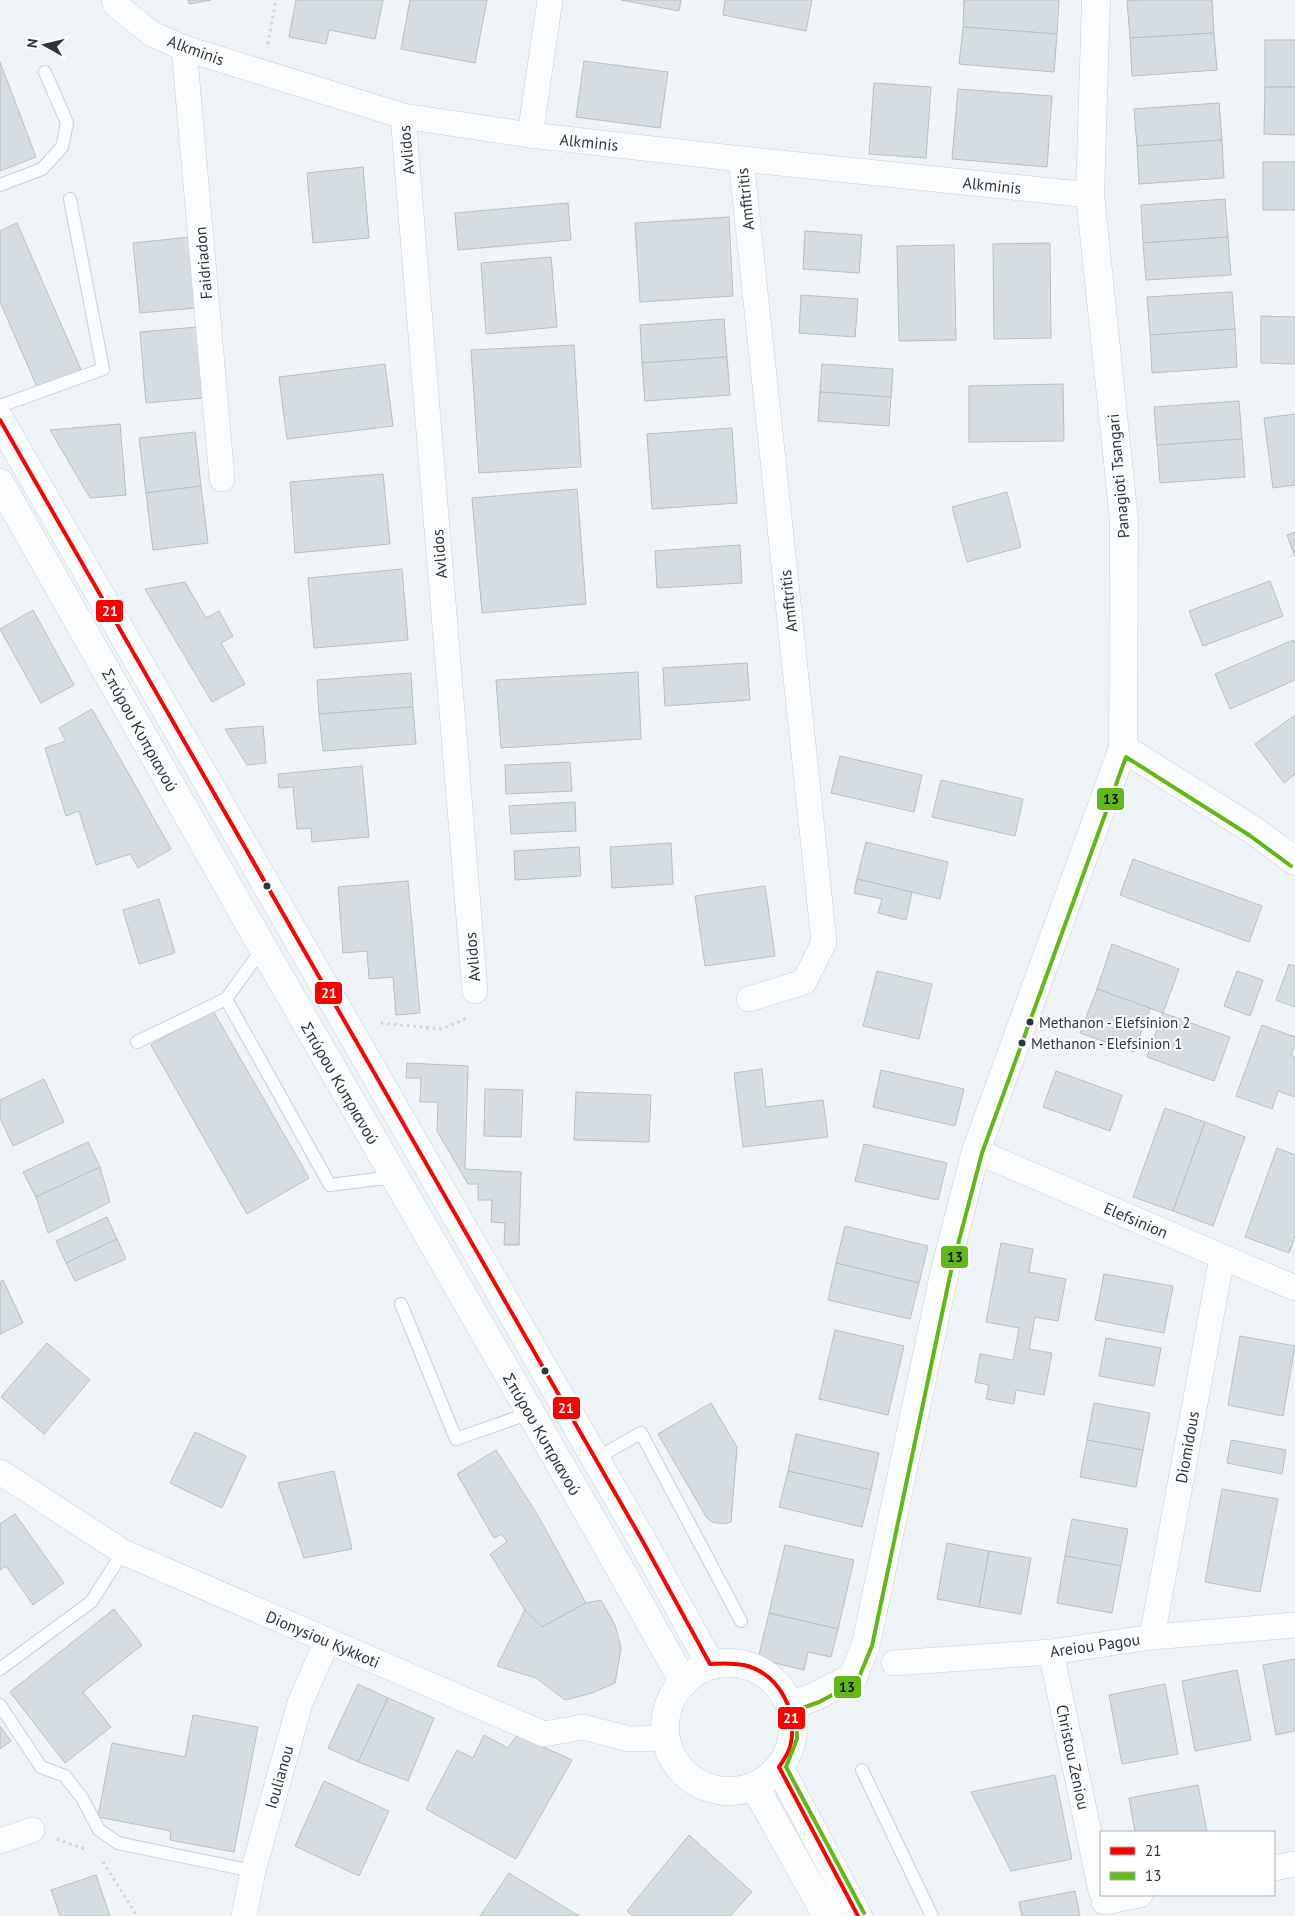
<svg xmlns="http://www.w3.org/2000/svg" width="1295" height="1916" font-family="'PT Sans',sans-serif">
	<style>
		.building { fill: #d5dde3; stroke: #b5bec3 }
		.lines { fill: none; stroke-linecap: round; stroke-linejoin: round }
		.lane-casing { stroke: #c7d0d6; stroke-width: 14 }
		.street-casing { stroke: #c7d0d6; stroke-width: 26 }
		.secondary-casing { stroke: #c7d0d6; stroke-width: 29 }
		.path { stroke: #d0d3d5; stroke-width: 3; stroke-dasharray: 2.5 4; stroke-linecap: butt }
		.lane { stroke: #fcfdfe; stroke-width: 12 }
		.street { stroke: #fcfdfe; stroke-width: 25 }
		.secondary { stroke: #fcfdfe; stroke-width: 28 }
		.bus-1-casing { stroke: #fff; stroke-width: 8 }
		.bus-2-casing { stroke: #fff; stroke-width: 8 }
		.bus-1 { stroke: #f00; stroke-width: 4 }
		.bus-2 { stroke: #62b916; stroke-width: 4 }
		.bus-dot { fill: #2b373e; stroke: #fff; stroke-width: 2 }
		.labels { text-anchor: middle; stroke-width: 4; stroke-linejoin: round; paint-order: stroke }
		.bus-label { font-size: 15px; fill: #2b373e; stroke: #fff; text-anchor: start }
		.street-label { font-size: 16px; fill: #2b373e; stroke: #fff }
		.line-badge { stroke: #fff; stroke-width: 2 }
		.badge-label { font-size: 14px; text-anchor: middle; font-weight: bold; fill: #fff }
		.pale-badge-label { font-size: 14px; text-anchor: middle; font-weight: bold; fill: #111 }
	</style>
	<rect width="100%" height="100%" fill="#eef4f8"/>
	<g class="building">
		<polygon points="188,0 211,0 189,4"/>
		<polygon points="296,0 383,0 375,39 329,30 326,44 289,37"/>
		<polygon points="410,0 487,0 475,63 401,49"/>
		<polygon points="621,0 681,0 679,11"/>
		<polygon points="725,0 812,0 806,31 723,15"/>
		<polygon points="964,0 1059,0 1057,34 963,27"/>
		<polygon points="1141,0 1212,0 1214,33 1130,38 1127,1"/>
		<polygon points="963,27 1057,34 1054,72 959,64"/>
		<polygon points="1214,33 1217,70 1132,76 1130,38"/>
		<rect x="1265" y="40" width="30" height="47"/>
		<polygon points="584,61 668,72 660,128 576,117"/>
		<polygon points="0,62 36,157 0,171"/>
		<polygon points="874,83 931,87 926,158 869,154"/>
		<polygon points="1265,87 1295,87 1295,135 1264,134"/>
		<polygon points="958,89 1052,96 1047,167 952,159"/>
		<polygon points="1219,103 1222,140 1137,146 1134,109"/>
		<polygon points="1222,140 1224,178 1139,184 1137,146"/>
		<rect x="1263" y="162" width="32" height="48"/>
		<polygon points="363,167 369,238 313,243 307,173"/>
		<polygon points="1225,199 1228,237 1143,243 1141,205"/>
		<polygon points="568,203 571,240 458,250 455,213"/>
		<polygon points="729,217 733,296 640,302 635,223"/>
		<polygon points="17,223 81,370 38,389 0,302 0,231"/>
		<polygon points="805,231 862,235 859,273 803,269"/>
		<polygon points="190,237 196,308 140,313 133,243"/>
		<polygon points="1228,237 1231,275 1146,280 1143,243"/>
		<polygon points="1050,243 1051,338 994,339 993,244"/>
		<polygon points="954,245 956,340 899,341 897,246"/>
		<polygon points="551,257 557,327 486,334 481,263"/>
		<polygon points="1232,292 1235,329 1150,335 1147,297"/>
		<polygon points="801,295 858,299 855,337 799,333"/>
		<polygon points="1261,316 1295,317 1295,364 1261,363"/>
		<polygon points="724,319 727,357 642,363 640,325"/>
		<polygon points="197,327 203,398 146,403 140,332"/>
		<polygon points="1235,329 1237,367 1152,373 1150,335"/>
		<polygon points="574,345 581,467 479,473 471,350"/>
		<polygon points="727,357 730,395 645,401 642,363"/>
		<polygon points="385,364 393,426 287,439 279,377"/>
		<polygon points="822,364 893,369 891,397 820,392"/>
		<polygon points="1063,384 1064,441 969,442 969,386"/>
		<polygon points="820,392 891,397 889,426 818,421"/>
		<polygon points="1239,401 1242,439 1157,445 1154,407"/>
		<polygon points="1295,414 1295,485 1273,488 1264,418"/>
		<polygon points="120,424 126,495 90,498 50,430"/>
		<polygon points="732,428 737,503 652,509 647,434"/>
		<polygon points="195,432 201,486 146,493 139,438"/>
		<polygon points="1242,439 1245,477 1160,483 1157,445"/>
		<polygon points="383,474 390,544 295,553 290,482"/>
		<polygon points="201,486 208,543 153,550 146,493"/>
		<polygon points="577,489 586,604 482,613 472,498"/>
		<polygon points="1007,492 1021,547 967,562 952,507"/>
		<polygon points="1295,532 1295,557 1287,535"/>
		<polygon points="740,545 742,583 657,588 655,551"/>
		<polygon points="402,569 408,640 314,648 308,578"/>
		<polygon points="1270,581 1283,616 1203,646 1189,611"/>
		<polygon points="185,582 206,618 219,611 233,636 221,643 245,684 212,702 145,589"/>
		<polygon points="33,610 74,685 41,703 0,629"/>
		<polygon points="1293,640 1295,644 1295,680 1230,709 1215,674"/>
		<polygon points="747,663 750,700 665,706 663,668"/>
		<polygon points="638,672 641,739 501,748 496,680"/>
		<polygon points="411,673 413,707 319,714 317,680"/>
		<polygon points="413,707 416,744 323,751 319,714"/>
		<polygon points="92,709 171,849 138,868 130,854 96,865 79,811 66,816 45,748 66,741 59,728"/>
		<polygon points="1295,715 1295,774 1284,783 1255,744"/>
		<polygon points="263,726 266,763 247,765 225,729"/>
		<polygon points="840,756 922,775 914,812 831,793"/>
		<polygon points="570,762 572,791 506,794 505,765"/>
		<polygon points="362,766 369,837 312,842 311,828 297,829 293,787 279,788 278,774"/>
		<polygon points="941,780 1023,799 1015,836 932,817"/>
		<polygon points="575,802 576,831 511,834 509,806"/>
		<polygon points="866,842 948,862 940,899 857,879"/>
		<polygon points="671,843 673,884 612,888 610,847"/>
		<polygon points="579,847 581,876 515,880 514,851"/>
		<polygon points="1133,859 1262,906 1249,942 1120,895"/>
		<polygon points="857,879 912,892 906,920 878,913 882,899 854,893"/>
		<polygon points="408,881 420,1013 396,1015 393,977 369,979 367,951 343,953 338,887"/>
		<polygon points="765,886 775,956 705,966 695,896"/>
		<polygon points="159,899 175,953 139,964 123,910"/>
		<polygon points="1112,944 1179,969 1163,1013 1097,989"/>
		<polygon points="1289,964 1295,966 1295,1007 1276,1000"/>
		<polygon points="877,971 932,984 919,1039 863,1026"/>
		<polygon points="1237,971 1263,980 1250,1016 1224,1006"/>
		<polygon points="1097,989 1150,1008 1134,1052 1080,1033"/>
		<polygon points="212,1009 309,1178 247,1214 151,1045"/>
		<polygon points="1163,1013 1230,1037 1214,1081 1147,1057"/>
		<polygon points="1262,1025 1295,1037 1295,1045 1291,1055 1295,1057 1295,1097 1278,1091 1272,1109 1236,1096"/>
		<polygon points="407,1063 468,1066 465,1169 521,1172 519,1245 504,1245 505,1223 491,1222 492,1200 478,1200 478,1184 468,1184 437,1131 438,1102 420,1102 421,1078 406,1078"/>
		<polygon points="762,1069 766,1107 823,1100 828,1137 743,1147 734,1073"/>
		<polygon points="881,1070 964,1089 955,1126 873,1107"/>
		<polygon points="1056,1071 1122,1095 1110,1131 1043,1107"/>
		<polygon points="44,1079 64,1122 13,1146 0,1118 0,1100"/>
		<polygon points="485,1089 523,1090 521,1137 484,1136"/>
		<polygon points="576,1092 651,1095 649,1142 574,1140"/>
		<polygon points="1165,1108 1205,1122 1173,1211 1133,1197"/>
		<polygon points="1205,1122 1245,1137 1213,1226 1173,1211"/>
		<polygon points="88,1142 100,1167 36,1197 23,1172"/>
		<polygon points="864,1144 947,1163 938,1200 855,1181"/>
		<polygon points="1277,1148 1295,1155 1295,1236 1289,1253 1245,1237"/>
		<polygon points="100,1167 110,1202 48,1233 36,1197"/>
		<polygon points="107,1217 117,1239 66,1263 56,1241"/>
		<polygon points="845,1226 928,1246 919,1283 836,1263"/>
		<polygon points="117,1239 126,1259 75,1281 66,1263"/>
		<polygon points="1001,1243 1033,1249 1029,1272 1066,1279 1058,1321 1035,1317 1029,1349 1052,1353 1044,1395 1016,1390 1014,1404 986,1399 989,1385 975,1382 980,1354 1013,1360 1019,1328 986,1322"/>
		<polygon points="836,1263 919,1283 910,1319 828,1300"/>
		<polygon points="1104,1274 1173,1286 1164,1333 1095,1320"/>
		<polygon points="3,1280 23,1323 0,1334 0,1282"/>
		<polygon points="835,1330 904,1346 888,1415 819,1399"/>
		<polygon points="1240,1336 1295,1346 1283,1416 1228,1405"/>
		<polygon points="1106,1338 1161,1348 1154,1386 1099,1376"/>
		<polygon points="47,1343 90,1380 44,1434 1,1397"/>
		<polygon points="711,1403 737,1447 731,1522 725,1524 712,1522 707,1518 658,1434"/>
		<polygon points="1094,1403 1150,1413 1143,1450 1087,1440"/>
		<polygon points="195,1432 246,1456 222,1508 170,1483"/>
		<polygon points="796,1434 879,1453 871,1490 788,1471"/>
		<polygon points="1087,1440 1143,1450 1136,1487 1080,1477"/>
		<polygon points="1231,1440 1286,1450 1282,1474 1227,1463"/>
		<polygon points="496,1450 537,1514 586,1603 542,1627 525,1610 490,1554 507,1542 502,1534 494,1538 457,1474"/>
		<polygon points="334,1471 352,1549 304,1558 278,1483"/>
		<polygon points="788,1471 871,1490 862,1527 779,1507"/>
		<polygon points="1222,1489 1278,1499 1260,1592 1205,1582"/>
		<polygon points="15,1514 64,1583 33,1605 6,1566 0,1570 0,1524"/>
		<polygon points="1072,1519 1128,1529 1121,1566 1065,1556"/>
		<polygon points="947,1543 989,1551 979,1607 937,1599"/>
		<polygon points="785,1545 854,1560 838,1629 769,1613"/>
		<polygon points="989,1551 1031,1558 1021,1614 979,1607"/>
		<polygon points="1065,1556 1121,1566 1112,1613 1057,1603"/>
		<polygon points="601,1600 615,1625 621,1648 615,1683 592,1693 565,1700 536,1678 497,1666 525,1610 542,1627 586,1603"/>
		<polygon points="114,1609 142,1645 83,1692 111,1727 65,1763 10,1692"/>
		<polygon points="769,1613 838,1629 831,1657 808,1652 804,1670 758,1659"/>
		<polygon points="1295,1659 1295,1731 1276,1735 1263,1665"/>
		<polygon points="1237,1670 1251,1740 1195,1751 1182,1681"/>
		<polygon points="358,1684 388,1698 358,1762 328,1748"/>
		<polygon points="1165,1684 1178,1754 1122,1764 1109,1695"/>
		<polygon points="388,1698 434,1718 408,1781 358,1762"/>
		<polygon points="193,1715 258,1727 234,1852 170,1840 171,1831 98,1817 112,1743 185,1757"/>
		<polygon points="0,1726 11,1741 0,1749"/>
		<polygon points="484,1735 508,1748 517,1735 572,1760 516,1859 426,1809 457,1750 473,1758"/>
		<polygon points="1055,1775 1072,1859 1011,1871 971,1792"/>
		<polygon points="324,1781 389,1811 359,1876 295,1846"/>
		<polygon points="1198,1785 1207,1832 1135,1832 1129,1798"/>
		<polygon points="689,1835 752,1892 730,1916 633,1916 627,1911"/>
		<polygon points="509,1873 579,1916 480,1916"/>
		<polygon points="96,1875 110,1916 60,1916 51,1890"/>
		<polygon points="1075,1891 1080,1916 1022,1916 1019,1902"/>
	</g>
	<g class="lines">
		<g class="lane-casing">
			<g id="lane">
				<polyline points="0,185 42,169 62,147 67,123 45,72"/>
				<polyline points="0,406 103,369 70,199"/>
				<polyline points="226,999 330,1185 394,1177"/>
				<polyline points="137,1042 226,999 263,948"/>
				<polyline points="401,1304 456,1439 530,1413"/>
				<polyline points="595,1459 641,1433 741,1621"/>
				<polyline points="0,1669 91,1602 123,1552"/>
				<polyline points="0,1705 41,1767 65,1776 82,1798 99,1830 118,1843 253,1871"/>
				<polyline points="862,1770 932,1916"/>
			</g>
		</g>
		<g class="street-casing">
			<g id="street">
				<polyline points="114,0 116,5 152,34 184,48 403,116 530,135 741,159 1090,195"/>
				<polyline points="184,48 222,479"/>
				<polyline points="403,116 475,991"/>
				<polyline points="530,135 550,0"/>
				<polyline points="741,159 824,942 804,982 749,999"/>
				<polyline points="976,1151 1295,1288"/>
				<polyline points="0,1472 123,1552 544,1734 583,1727 629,1739 666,1738"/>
				<polyline points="1152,1637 1222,1257"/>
				<polyline points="1051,1652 1101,1891"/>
				<polyline points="894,1663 1051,1652 1152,1637 1295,1625"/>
				<polyline points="0,1841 32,1830"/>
				<polyline points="1274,1868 1295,1864"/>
				<polyline points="1104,1902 1140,1895"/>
				<polyline points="244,1916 253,1871 300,1703 327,1641"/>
			</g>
		</g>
		<g class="secondary-casing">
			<g id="secondary">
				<polyline points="0,420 642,1540 710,1664"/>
				<polyline points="0,483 263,948 602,1537 683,1681"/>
				<polyline points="1123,748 1253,830 1295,861"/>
				<circle cx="729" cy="1727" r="64"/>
				<polyline points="790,1706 816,1696 853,1677 866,1644 945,1270 976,1151 1123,748 1124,520 1090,195 1096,0"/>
				<polyline points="779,1767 858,1916"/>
				<polyline points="755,1787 827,1916"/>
			</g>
		</g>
		<g class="path">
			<polyline points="268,44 276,0"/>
			<polyline points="381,1023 442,1029 467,1018"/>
			<polyline points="57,1839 84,1849"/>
			<polyline points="103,1862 137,1916"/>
		</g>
		<use href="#lane" class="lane"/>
		<use href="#street" class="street"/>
		<use href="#secondary" class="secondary"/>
		<g class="bus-1-casing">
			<path id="bus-1" d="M 0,420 L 642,1540 L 710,1664 C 722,1663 733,1663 744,1665 C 780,1674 799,1712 790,1747 C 788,1754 783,1761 779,1767 L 858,1916"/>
		</g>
		<g class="bus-2-casing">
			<polyline id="bus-2" points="864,1913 786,1767 797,1739 797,1710 819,1702 857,1682 872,1646 951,1271 982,1153 1126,757 1249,835 1291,866"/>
		</g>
		<use href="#bus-1" class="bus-1"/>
		<use href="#bus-2" class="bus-2"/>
	</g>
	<g class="bus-dot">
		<circle cx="267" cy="886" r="4.5"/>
		<circle cx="1030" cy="1022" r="4.5"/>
		<circle cx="1022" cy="1043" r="4.5"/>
		<circle cx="545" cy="1371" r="4.5"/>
	</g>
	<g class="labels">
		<g class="bus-label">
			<text x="1039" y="1028">Methanon - Elefsinion 2</text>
			<text x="1031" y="1049">Methanon - Elefsinion 1</text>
		</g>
		<g class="street-label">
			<text transform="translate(196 50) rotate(20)" y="6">Alkminis</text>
			<text transform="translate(589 142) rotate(6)" y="6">Alkminis</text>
			<text transform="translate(406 150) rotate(-95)" y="6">Avlidos</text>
			<text transform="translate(992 185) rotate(6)" y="6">Alkminis</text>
			<text transform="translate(745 199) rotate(-96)" y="6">Amfitritis</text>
			<text transform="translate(203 263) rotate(-95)" y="6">Faidriadon</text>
			<text transform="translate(1118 476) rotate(-95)" y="6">Panagioti Tsangari</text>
			<text transform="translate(439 554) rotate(-95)" y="6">Avlidos</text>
			<text transform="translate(788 601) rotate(-96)" y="6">Amfitritis</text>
			<text transform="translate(140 730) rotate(61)" y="6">Σπύρου Κυπριανού</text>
			<text transform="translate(472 957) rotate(-95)" y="6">Avlidos</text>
			<text transform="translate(340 1083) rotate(60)" y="6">Σπύρου Κυπριανού</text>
			<text transform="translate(1136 1220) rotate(23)" y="6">Elefsinion</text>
			<text transform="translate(542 1434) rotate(60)" y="6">Σπύρου Κυπριανού</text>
			<text transform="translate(1187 1447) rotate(-80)" y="6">Diomidous</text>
			<text transform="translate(323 1639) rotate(23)" y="6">Dionysiou Kykkoti</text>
			<text transform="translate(1095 1645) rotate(-8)" y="6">Areiou Pagou</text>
			<text transform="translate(1073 1757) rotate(78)" y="6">Christou Zeniou</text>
			<text transform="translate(279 1777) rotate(-74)" y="6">Ioulianou</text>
		</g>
	</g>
	<g class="line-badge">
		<rect x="95" y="599" width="29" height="24" rx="5" fill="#f00"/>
		<rect x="1096" y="787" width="29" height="24" rx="5" fill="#62b916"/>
		<rect x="314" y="981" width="29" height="24" rx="5" fill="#f00"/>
		<rect x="940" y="1245" width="29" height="24" rx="5" fill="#62b916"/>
		<rect x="552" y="1396" width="29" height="24" rx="5" fill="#f00"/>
		<rect x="833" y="1675" width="29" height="24" rx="5" fill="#62b916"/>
		<rect x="777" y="1706" width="29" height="24" rx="5" fill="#f00"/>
	</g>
	<g class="badge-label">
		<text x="110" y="616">21</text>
		<text x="329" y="998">21</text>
		<text x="566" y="1413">21</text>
		<text x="791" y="1723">21</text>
	</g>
	<g class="pale-badge-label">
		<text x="1111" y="804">13</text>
		<text x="955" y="1262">13</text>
		<text x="847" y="1692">13</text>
	</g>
	<rect x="1100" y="1831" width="175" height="65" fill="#ffffff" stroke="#aaafb2"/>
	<rect x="1110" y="1847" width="25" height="8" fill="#ff0000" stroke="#aaafb2"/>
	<text x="1145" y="1856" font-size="15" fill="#2b373e">21</text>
	<rect x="1110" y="1872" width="25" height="8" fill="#62b916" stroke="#aaafb2"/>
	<text x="1145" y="1881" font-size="15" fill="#2b373e">13</text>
	<g transform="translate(45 45) rotate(278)" stroke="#ffffff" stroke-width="4" paint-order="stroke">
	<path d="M0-4L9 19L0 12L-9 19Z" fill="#2b373e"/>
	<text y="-8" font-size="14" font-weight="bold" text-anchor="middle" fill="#2b373e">N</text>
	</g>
</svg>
